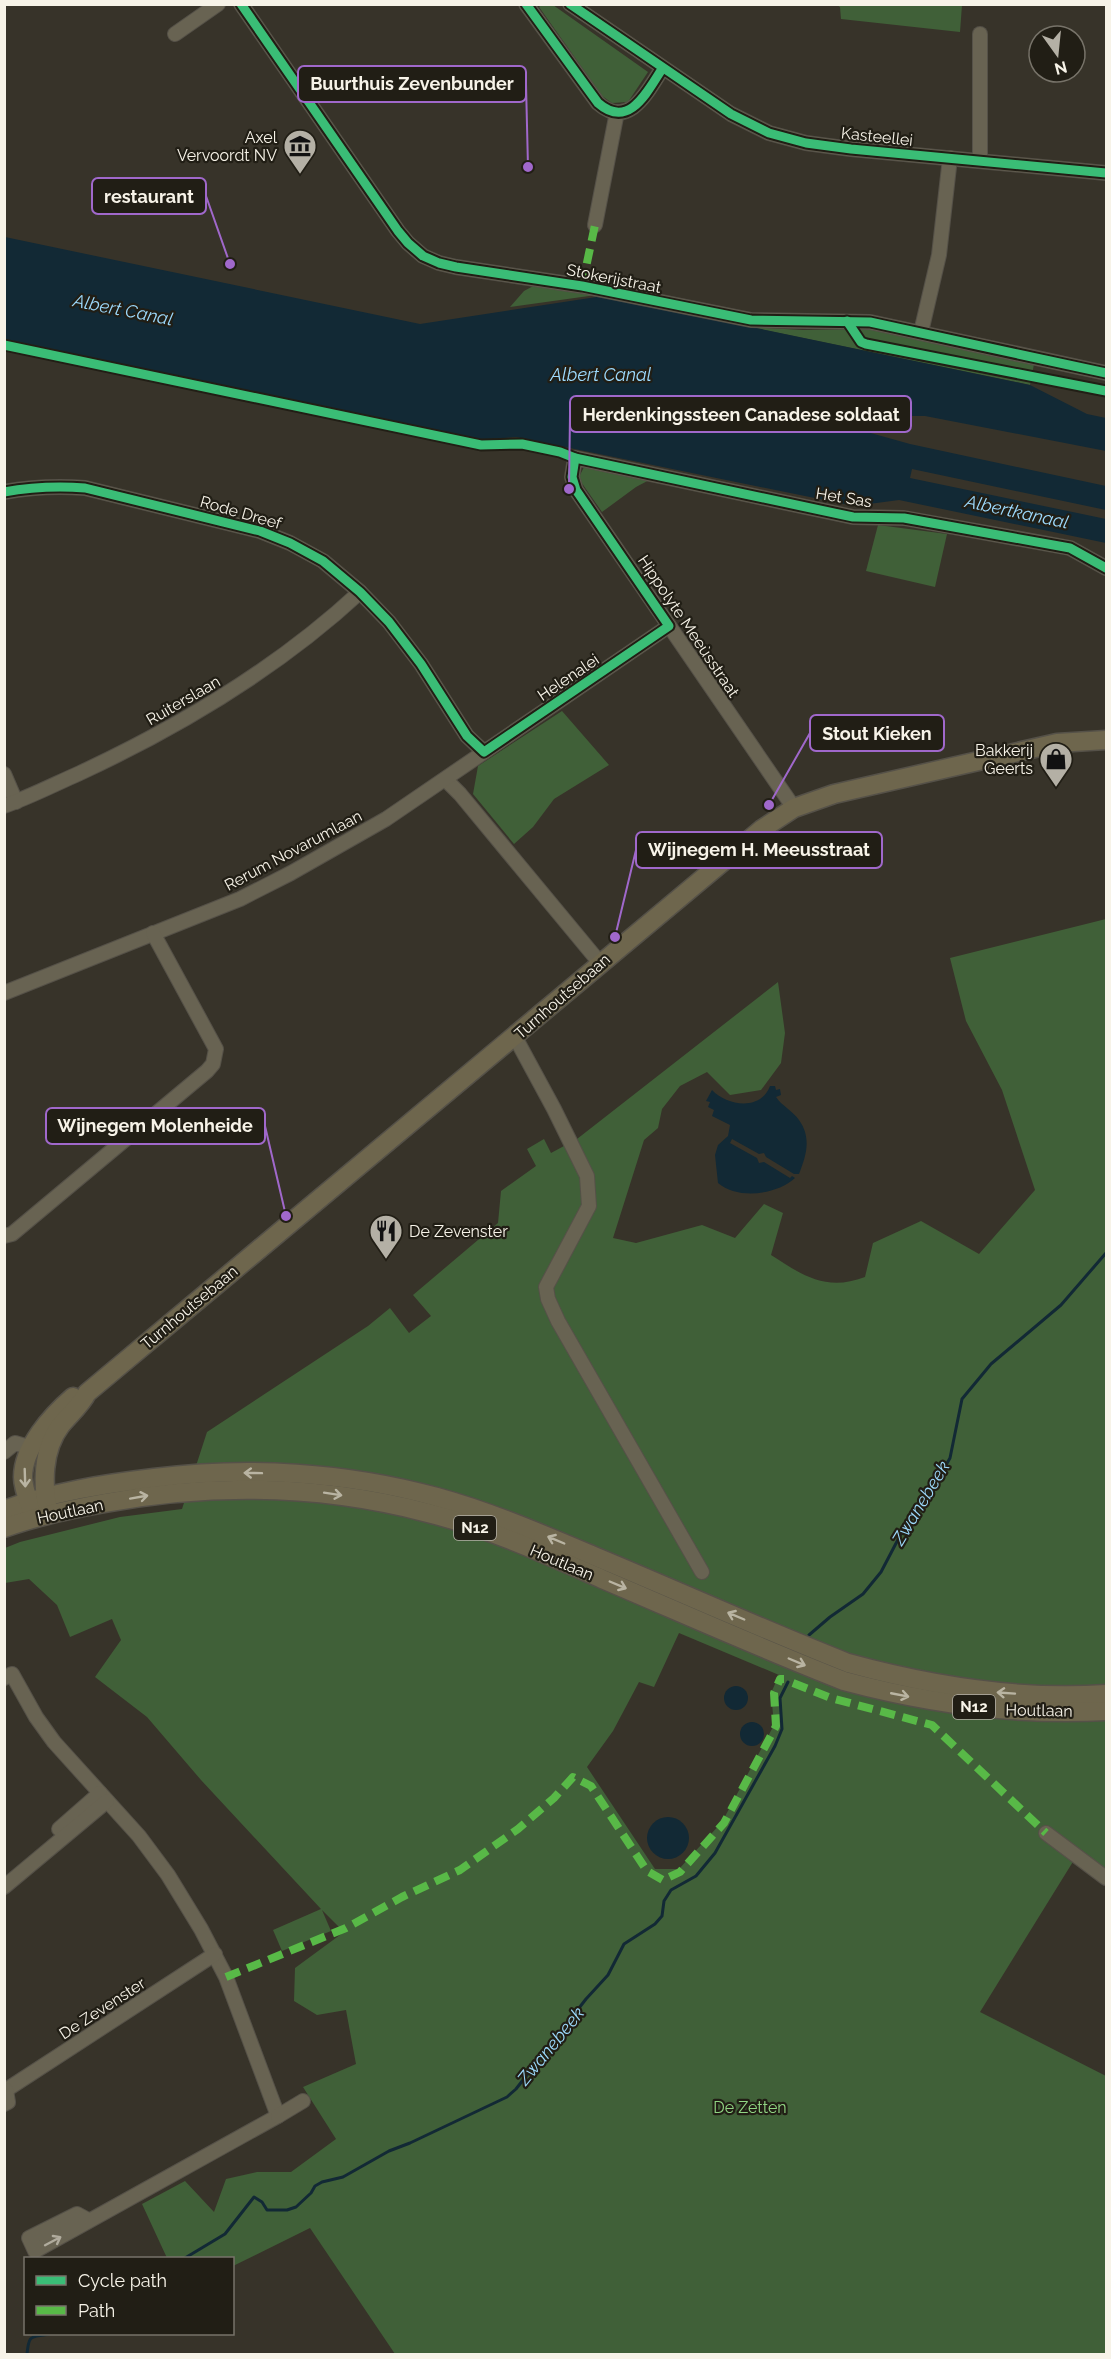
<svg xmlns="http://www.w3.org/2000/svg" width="1111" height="2359" font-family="Raleway,sans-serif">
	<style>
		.green { fill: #406038; fill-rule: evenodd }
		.water { fill: #122935 }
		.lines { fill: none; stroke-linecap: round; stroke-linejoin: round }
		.stream { stroke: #122935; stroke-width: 3 }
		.minor-casing { stroke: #555148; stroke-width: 16 }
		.major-casing { stroke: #555148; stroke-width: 21 }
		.minor { stroke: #686352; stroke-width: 14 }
		.major { stroke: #6e664d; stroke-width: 18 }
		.quiet { stroke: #58b947; stroke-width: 8; stroke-dasharray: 15 8; stroke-linecap: butt }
		.cycleway-casing { stroke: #211e15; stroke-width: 13 }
		.cycleway { stroke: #3abd76; stroke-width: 9 }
		.oneway { stroke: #b9b4a2 }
		.oneway2 { stroke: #b0ab9d }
		.labels { text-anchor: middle; stroke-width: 4.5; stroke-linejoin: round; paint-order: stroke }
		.shield { fill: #211e15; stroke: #b7b3a9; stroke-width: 1.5 }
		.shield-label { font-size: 15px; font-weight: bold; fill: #f7f3e8 }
		.street-label { font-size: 16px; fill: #f7f3e8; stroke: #211e15 }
		.poi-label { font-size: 16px; fill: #f7f3e8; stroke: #211e15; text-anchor: end }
		.park-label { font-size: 16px; fill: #91d683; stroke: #211e15 }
		.water-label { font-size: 18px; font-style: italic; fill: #9cd9fc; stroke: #211e15 }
		.leader { fill: none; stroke: #a068cb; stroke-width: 2 }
		.callout-dot { fill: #a068cb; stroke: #211e15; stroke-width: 2 }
		.callout { fill: #211e15; stroke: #a068cb; stroke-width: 2 }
		.callout-label { font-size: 18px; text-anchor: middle; font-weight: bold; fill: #f7f3e8 }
	</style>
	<rect width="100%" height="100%" fill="#373329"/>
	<g class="green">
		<polygon points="541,5 553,5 648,72 628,102 612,103 602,96 539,7"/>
		<polygon points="837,5 962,5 960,32 841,19 840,7"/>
		<polygon points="535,285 596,295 510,307 524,291"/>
		<polygon points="750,327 803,330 869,329 1034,364 1030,385"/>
		<polygon points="584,467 653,478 636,487 602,512 581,482 579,477"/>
		<polygon points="878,525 947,534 935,587 866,571"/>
		<polygon points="562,711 609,765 554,799 533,827 514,844 473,794 478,766"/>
		<path d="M 1106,919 L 1106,1872 L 1079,1852 L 980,2012 L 1106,2076 L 1106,2354 L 395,2354 L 310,2228 L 233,2266 L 232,2258 L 167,2258 L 142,2204 L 185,2181 L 214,2212 L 226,2179 L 257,2172 L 291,2172 L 336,2139 L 303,2087 L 356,2064 L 346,2010 L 317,2015 L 294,2001 L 295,1968 L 344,1932 L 322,1910 L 331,1931 L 282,1951 L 273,1930 L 321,1909 L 201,1780 L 147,1717 L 95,1677 L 121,1640 L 112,1619 L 70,1637 L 57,1605 L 29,1579 L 5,1583 L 5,1548 L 20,1542 L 120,1517 L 182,1509 L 207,1432 L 368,1326 L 390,1308 L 409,1333 L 431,1316 L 413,1295 L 498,1223 L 501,1191 L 536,1166 L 527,1149 L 544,1139 L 551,1153 L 577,1139 L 778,982 L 785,1033 L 781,1063 L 761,1090 L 730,1095 L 707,1072 L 680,1086 L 662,1109 L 658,1128 L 644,1140 L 613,1238 L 636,1243 L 702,1225 L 735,1238 L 764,1204 L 783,1213 L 771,1255 C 802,1275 826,1292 865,1277 L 873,1243 L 921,1221 L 979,1254 L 1035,1190 L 1002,1090 L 966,1021 L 950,958 ZM 679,1633 L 779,1675 L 771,1693 L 774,1725 L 722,1822 L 679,1869 L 655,1869 L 587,1767 L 613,1731 L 639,1682 L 654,1687 Z"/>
	</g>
	<g class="water">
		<polygon points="5,237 420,324 603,296 1030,385 1087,414 1106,418 1106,451 925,416 824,416 824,420 910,444 1106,486 1106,510 912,469 910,478 1106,519 1106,543 899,500 854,506 516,437 481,440 5,339"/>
		<path d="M 770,1086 L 775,1086 L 776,1090 L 780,1089 L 781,1095 L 776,1097 C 782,1106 793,1111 799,1120 C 812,1138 806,1156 799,1174 L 794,1174 L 766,1157 L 764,1153 L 759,1154 L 732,1139 L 730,1143 L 757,1158 L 759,1163 L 764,1162 L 790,1178 L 792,1176 L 795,1178 C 776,1195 738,1200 718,1183 L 715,1155 L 718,1145 L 728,1136 L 730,1125 L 712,1116 L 714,1110 L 708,1107 L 710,1102 L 706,1101 L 712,1090 C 727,1106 761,1111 770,1086 Z"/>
		<circle cx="736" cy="1698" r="12"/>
		<circle cx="752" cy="1734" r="12"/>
		<circle cx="668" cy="1838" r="21"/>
	</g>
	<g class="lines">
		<g class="stream">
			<polyline points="809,1635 830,1617 863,1594 881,1572 903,1530 937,1481 950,1458 962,1399 991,1364 1061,1305 1106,1253"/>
			<polyline points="185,2258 225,2234 254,2197 262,2202 267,2210 287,2210 296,2207 311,2193 315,2186 322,2182 343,2177 389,2151 410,2143 507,2097 516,2089 586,1999 608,1975 624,1944 655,1924 662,1916 664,1901 671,1890 696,1876 715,1853 775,1746 782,1729 780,1698 788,1682"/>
			<path d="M 27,2354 C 29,2333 31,2338 49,2334"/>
		</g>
		<g class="minor-casing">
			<g id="minor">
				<polyline points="241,4 398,231 408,243 423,256 439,263 456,267 582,286 751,320 870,322 1106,373"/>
				<path d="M 526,4 L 598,103 C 629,130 647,92 662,69"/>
				<polyline points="570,4 731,114 769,133 806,143 851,149 1106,173"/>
				<polyline points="175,34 218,4"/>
				<polyline points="980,161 980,34"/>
				<polyline points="595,225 617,112"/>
				<polyline points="921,332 939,255 950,158"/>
				<path d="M 4,492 C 32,487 57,486 85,488 L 260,531 L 290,543 L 323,561 L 360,592 L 389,622 L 421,664 L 467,736 L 484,752"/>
				<polyline points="4,774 16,802"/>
				<polyline points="446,780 460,794 600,963"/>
				<path d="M 4,806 C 30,797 55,784 80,773 C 181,726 278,668 360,592"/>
				<polyline points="794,808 576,490 572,477 575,458 853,517 904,518 1070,548 1106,568"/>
				<polyline points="4,993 240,899 291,873 386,819 669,626"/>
				<polyline points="515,1037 554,1109 587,1176 589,1206 546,1287 548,1299 558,1321 702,1572"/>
				<polyline points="4,1236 12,1234 207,1071 213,1064 216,1049 153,933"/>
				<polyline points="4,1452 15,1443 32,1448"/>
				<polyline points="4,1678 12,1674 36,1717 54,1742 139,1836 168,1875 201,1929 226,1977 278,2116 35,2251 29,2238 77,2214 88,2220"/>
				<polyline points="59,1829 100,1793"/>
				<polyline points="1046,1833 1106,1878"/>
				<polyline points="4,1887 107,1801"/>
				<polyline points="6,2090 215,1954"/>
				<polyline points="4,2104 8,2102 6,2090"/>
				<polyline points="278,2116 303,2101"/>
			</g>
		</g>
		<g class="major-casing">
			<g id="major">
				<path d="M 4,1510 C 52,1492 104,1484 154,1478 C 248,1466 346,1472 437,1497 C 491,1512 542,1534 594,1556 C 678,1591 762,1629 848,1663 C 932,1686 1019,1700 1106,1694"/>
				<path d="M 33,1514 C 29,1502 23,1489 23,1477 C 23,1447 52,1415 73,1397"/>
				<path d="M 49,1514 C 42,1485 42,1450 61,1425 C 70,1414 81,1405 87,1393 L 762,829 L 794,808 L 834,794 L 1057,743 L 1106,740"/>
				<path d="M 4,1528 C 37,1516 71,1509 105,1503 C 214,1483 321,1485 428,1513 C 488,1528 545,1554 602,1579 C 682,1613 762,1649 844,1681 C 930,1704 1017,1716 1106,1711"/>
			</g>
		</g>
		<use href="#minor" class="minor"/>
		<use href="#major" class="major"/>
		<g class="quiet">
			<polyline points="582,286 595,225"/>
			<polyline points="793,1683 831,1698 932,1725 1046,1833"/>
			<polyline points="226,1977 346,1928 402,1897 460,1870 518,1829 554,1798 573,1777 591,1786 647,1871 663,1880 680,1872 724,1823 776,1726 774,1693 780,1679 784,1679"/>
		</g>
		<g class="cycleway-casing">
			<g id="cycleway">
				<polyline points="241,4 398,231 408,243 423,256 439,263 456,267 582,286 751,320 870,322 1106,373"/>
				<path d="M 526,4 L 598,103 C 629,130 647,92 662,69"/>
				<polyline points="570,4 731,114 769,133 806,143 851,149 1106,173"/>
				<polyline points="847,321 861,342 866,344 1106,391"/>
				<polyline points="4,345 481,445 522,444 560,452 575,458 853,517 904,518 1070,548 1106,568"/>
				<path d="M 4,492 C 32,487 57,486 85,488 L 260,531 L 290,543 L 323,561 L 360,592 L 389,622 L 421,664 L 467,736 L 484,752 L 669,626 L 576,490 L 572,477 L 575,458"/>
			</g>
		</g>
		<use href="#cycleway" class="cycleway"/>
	</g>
	<defs><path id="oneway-shaft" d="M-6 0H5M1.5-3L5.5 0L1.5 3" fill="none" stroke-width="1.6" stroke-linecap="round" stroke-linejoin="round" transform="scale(1.5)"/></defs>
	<g class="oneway">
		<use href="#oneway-shaft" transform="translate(253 1473) rotate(-179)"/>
		<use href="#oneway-shaft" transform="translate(25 1478) rotate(88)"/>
		<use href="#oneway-shaft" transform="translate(333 1494) rotate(9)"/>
		<use href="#oneway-shaft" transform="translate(139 1497) rotate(-10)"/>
		<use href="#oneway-shaft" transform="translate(556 1540) rotate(-157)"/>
		<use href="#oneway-shaft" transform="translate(618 1585) rotate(23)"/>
		<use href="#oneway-shaft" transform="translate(736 1616) rotate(-157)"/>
		<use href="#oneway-shaft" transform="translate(797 1662) rotate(23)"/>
		<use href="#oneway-shaft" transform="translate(1006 1693) rotate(-176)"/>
		<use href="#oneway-shaft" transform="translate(900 1695) rotate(11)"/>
	</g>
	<use class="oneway2" href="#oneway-shaft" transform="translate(53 2241) rotate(-28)"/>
	<defs>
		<g id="museum-pin" transform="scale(1.725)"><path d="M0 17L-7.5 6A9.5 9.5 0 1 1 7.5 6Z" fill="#b4b0a5" stroke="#211e15"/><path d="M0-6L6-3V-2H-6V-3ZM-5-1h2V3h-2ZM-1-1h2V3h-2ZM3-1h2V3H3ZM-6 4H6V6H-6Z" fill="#111"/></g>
		<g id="shop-pin" transform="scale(1.725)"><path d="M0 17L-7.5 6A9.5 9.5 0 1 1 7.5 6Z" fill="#b4b0a5" stroke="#211e15"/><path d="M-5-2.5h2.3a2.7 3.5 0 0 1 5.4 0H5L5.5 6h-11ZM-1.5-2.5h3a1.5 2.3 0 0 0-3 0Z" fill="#111"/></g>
		<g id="restaurant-pin" transform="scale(1.725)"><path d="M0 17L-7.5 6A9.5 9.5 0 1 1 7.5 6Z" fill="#b4b0a5" stroke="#211e15"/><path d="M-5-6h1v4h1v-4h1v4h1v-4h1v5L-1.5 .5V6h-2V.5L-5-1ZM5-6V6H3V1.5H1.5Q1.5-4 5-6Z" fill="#111"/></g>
	</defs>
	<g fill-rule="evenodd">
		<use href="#museum-pin" x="300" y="146"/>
		<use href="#shop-pin" x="1056" y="759"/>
		<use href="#restaurant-pin" x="386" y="1231"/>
	</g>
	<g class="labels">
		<g class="shield">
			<rect x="454" y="1516" width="42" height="24" rx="4.5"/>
			<rect x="953" y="1695" width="42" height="24" rx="4.5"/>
		</g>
		<g class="shield-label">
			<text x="475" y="1533">N12</text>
			<text x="974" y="1712">N12</text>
		</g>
		<g class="street-label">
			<text transform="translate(877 136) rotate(6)" y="6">Kasteellei</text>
			<text transform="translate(614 278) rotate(11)" y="6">Stokerijstraat</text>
			<text transform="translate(844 497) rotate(9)" y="6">Het Sas</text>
			<text transform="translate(241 512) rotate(16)" y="6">Rode Dreef</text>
			<text transform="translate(689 626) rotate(56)" y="6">Hippolyte Meeùsstraat</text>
			<text transform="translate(568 677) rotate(-34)" y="6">Helenalei</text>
			<text transform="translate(183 700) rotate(-30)" y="6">Ruiterslaan</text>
			<text transform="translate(293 850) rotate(-28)" y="6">Rerum Novarumlaan</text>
			<text transform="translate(562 996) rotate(-41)" y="6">Turnhoutsebaan</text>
			<text transform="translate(189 1307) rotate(-40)" y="6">Turnhoutsebaan</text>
			<text transform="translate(70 1511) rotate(-12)" y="6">Houtlaan</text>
			<text transform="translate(562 1562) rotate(23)" y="6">Houtlaan</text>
			<text transform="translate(1039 1710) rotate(1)" y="6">Houtlaan</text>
			<text transform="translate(102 2008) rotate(-33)" y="6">De Zevenster</text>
		</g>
		<g class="poi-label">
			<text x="277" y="143">Axel<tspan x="277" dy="18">Vervoordt NV</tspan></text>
			<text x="1033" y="756">Bakkerij<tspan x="1033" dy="18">Geerts</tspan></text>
			<text x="409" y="1237" text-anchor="start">De Zevenster</text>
		</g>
		<g class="park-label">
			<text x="750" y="2113">De Zetten</text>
		</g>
		<g class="water-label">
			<text transform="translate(123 310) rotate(11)" y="6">Albert Canal</text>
			<text x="601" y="381">Albert Canal</text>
			<text transform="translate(1017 512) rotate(12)" y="6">Albertkanaal</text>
			<text transform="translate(921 1503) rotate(-59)" y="6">Zwanebeek</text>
			<text transform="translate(551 2046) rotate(-51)" y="6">Zwanebeek</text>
		</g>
	</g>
	<path class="leader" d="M528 167L526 84M230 264L206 196M569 489L570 414M769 805L810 733M615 937L636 850M286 1216L265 1126"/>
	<g class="callout-dot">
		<circle cx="528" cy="167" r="6"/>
		<circle cx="230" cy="264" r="6"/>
		<circle cx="569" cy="489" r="6"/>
		<circle cx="769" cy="805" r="6"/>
		<circle cx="615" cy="937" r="6"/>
		<circle cx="286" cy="1216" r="6"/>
	</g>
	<g class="callout">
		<rect x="298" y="66" width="228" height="36" rx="6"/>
		<rect x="92" y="178" width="114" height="36" rx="6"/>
		<rect x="570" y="396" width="341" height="36" rx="6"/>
		<rect x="810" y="715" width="134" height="36" rx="6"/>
		<rect x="636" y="832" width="246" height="36" rx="6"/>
		<rect x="46" y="1108" width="219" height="36" rx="6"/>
	</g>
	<g class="callout-label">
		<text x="412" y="90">Buurthuis Zevenbunder</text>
		<text x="149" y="203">restaurant</text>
		<text x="741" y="421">Herdenkingssteen Canadese soldaat</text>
		<text x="877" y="740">Stout Kieken</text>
		<text x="759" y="856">Wijnegem H. Meeusstraat</text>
		<text x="155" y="1132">Wijnegem Molenheide</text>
	</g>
	<rect width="1111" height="2359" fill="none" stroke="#f7f3e8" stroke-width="12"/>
	<rect x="24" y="2257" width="210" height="78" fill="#211e15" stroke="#777369" stroke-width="1.5"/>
	<rect x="36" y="2276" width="30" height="9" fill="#3abd76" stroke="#777369" stroke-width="1.5"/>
	<text x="78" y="2287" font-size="18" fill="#f7f3e8">Cycle path</text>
	<rect x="36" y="2306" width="30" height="9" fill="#58b947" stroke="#777369" stroke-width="1.5"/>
	<text x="78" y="2317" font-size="18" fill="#f7f3e8">Path</text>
	<g transform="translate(1057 54) rotate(165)"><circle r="28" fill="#211e15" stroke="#777369" stroke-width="1.5"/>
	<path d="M0-4.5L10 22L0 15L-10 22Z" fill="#b4b0a5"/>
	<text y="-9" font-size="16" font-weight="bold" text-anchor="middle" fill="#f7f3e8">N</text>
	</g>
</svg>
